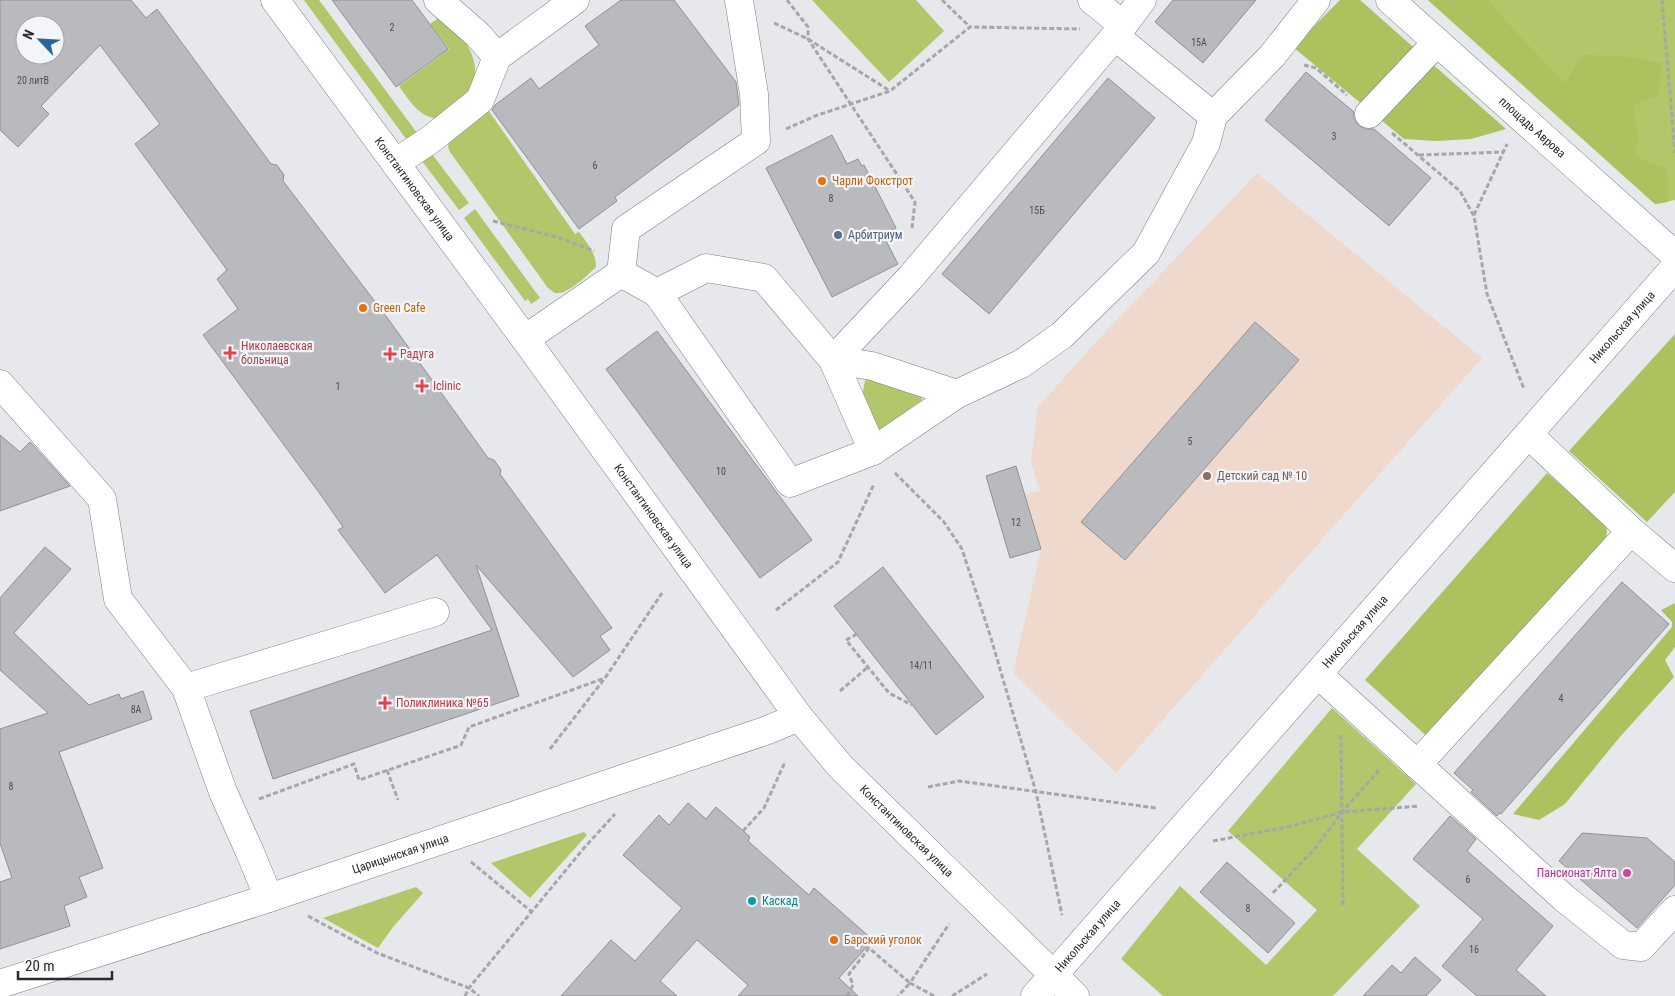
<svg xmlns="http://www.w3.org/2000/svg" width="1675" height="996" font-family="'Roboto Condensed',sans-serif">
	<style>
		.education { fill: #efd9cd }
		.green { fill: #b1c769 }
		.forest { fill: #abc25f }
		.building { fill: #b9babe; stroke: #909195; fill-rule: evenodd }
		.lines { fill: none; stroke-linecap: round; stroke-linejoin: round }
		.minor-casing { stroke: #7e7f83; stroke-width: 29 }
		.path { stroke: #a6a7aa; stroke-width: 3; stroke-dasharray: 5 2.5; stroke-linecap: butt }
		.minor { stroke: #fff; stroke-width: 28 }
		.food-dot { fill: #e8710a; stroke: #f3f5f9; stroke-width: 2 }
		.service-dot { fill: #5c6f8a; stroke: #f3f5f9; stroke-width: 2 }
		.health-dot { fill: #e0444e; stroke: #f3f5f9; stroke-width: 2 }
		.education-dot { fill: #8d6e63; stroke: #f3f5f9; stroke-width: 2 }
		.hotel-dot { fill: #d1479c; stroke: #f3f5f9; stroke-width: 2 }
		.culture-dot { fill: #0f9aa8; stroke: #f3f5f9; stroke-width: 2 }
		.labels { text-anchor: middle; stroke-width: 4.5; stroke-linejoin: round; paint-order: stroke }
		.number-label { font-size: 10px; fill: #4e4f51 }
		.street-label { font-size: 12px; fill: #2b2b2d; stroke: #f3f5f9 }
		.food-label { font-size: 12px; fill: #c56008; stroke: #f3f5f9; text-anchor: start }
		.service-label { font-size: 12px; fill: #4e5e75; stroke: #f3f5f9; text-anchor: start }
		.health-label { font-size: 12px; fill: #be3a42; stroke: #f3f5f9; text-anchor: start }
		.education-label { font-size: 12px; fill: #785e54; stroke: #f3f5f9; text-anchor: start }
		.hotel-label { font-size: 12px; fill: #b23c85; stroke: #f3f5f9; text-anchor: end }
		.culture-label { font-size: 12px; fill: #0d838f; stroke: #f3f5f9; text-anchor: start }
	</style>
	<rect width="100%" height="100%" fill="#e6e8eb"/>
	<polygon class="education" points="1257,173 1482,358 1116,773 1013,673 1041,549 1025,495 1040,491 1031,462 1038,407 1094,344"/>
	<g class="green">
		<polygon points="304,0 319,0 417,133 407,140"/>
		<polygon points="812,0 916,0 944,31 889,82"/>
		<polygon points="1428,0 1675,0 1675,200 1655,204"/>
		<path d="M 441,16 L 451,19 C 465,41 487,67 468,94 C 462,102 445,112 437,119 C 418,116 409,100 399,86 L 449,49 L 430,24 Z"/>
		<path d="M 488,110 L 575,234 L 579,232 C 587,243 596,253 596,267 C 589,274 566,296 555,293 C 553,292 550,289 548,288 L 450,152 L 448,147 L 449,142 Z"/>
		<polygon points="432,154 469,203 459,210 422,161"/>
		<polygon points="475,209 540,298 531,304 528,299 525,301 464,218"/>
		<polygon points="868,379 921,395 922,400 879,430 862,397 865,381"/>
		<polygon points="1332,708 1416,784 1357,849 1420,906 1333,996 1163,996 1121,959 1180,886 1266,965 1317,910 1228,831"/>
		<polygon points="584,832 587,835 530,898 491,863"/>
		<polygon points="416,887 423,893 393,927 378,948 323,918"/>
	</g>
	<g class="forest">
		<polygon points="1340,0 1360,0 1506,129 1471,139 1436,141 1404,139 1293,47"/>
		<polygon points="1428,0 1489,0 1497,12 1565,83 1582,55 1622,56 1661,63 1659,95 1633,105 1638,138 1634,156 1667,169 1668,202 1655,204"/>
		<polygon points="1675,334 1675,492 1647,522 1569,451"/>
		<polygon points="1547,473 1607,525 1606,546 1432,741 1365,680"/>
		<polygon points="1675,603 1675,647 1665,660 1674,677 1619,738 1565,804 1539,820 1513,814 1672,627 1672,622 1661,610"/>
	</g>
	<g class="building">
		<path d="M 0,0 L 131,0 L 146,18 L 157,9 L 271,164 L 277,165 L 284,175 L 283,181 L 386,316 L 488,458 L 494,460 L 501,470 L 500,474 L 612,628 L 600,636 L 610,650 L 573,677 L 476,565 L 519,696 L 273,779 L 250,711 L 492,630 L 437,555 L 385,593 L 338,530 L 343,527 L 323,498 L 203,335 L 238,309 L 217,279 L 227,270 L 135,144 L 160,124 L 100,45 L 41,106 L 49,114 L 18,147 L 0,130 ZM 25,25 L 55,25 L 55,55 L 25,55 Z"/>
		<polygon points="332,0 412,0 448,49 396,87"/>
		<polygon points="621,0 674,0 736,82 739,105 615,197 617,201 579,229 492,110 495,105 531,78 539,89 599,45 585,26"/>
		<polygon points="1173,0 1256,0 1203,63 1155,22"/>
		<polygon points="1306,72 1354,112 1354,119 1359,126 1366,129 1374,129 1431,178 1389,226 1265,120"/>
		<polygon points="1108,78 1155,118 989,314 942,274"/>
		<polygon points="832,135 847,164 858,159 862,166 864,165 896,228 883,235 898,264 832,297 766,168"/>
		<polygon points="1255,322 1299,360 1125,560 1081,522"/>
		<polygon points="657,331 812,540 760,578 606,369"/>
		<polygon points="0,435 20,452 30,442 70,486 0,511"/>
		<polygon points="1016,466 1041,549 1010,558 986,476"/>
		<polygon points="45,547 71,569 14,633 89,705 119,694 121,699 143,691 152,719 59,752 103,868 79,877 87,897 64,906 70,926 0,949 0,882 12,878 0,843 0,729 48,713 0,670 0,598"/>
		<polygon points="883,567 984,697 936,735 834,606"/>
		<polygon points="1622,582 1669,624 1501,814 1499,813 1497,816 1471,792 1473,790 1454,773"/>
		<polygon points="688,803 706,819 716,807 750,837 748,841 809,895 814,888 873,940 839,978 858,996 738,996 748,985 697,940 660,981 677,996 561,996 611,940 635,961 682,908 623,855 659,815 669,825"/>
		<polygon points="1450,816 1476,839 1467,851 1553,926 1516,970 1546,996 1477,996 1442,966 1483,919 1413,859"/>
		<polygon points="1582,833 1647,838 1675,862 1675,885 1637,928 1559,861"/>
		<polygon points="1227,862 1295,923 1268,953 1200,892"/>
		<polygon points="1415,957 1441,980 1426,996 1363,996 1392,965 1401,973"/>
	</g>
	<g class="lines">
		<g class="minor-casing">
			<g id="minor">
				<path id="s1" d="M 275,0 L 525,339 L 799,717 L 840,766 L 1075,996"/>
				<polyline points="438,0 478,35 497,57"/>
				<polyline points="1092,0 1123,25"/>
				<path id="s2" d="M 1390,0 L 1675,255"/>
				<polyline points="1115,36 1213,116"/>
				<polyline points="1369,114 1437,42"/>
				<polyline points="395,163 430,140 480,100 497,57 575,0"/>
				<polyline points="621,273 626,229 756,141 754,94 739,0"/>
				<polyline points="657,293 790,483 873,451 957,394"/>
				<polyline points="525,339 621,273 657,293 706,268 764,278 833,360 873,451"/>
				<polyline points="833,360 872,366 957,394 1021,364 1062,335 1146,253 1206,143 1213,116 1272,56 1316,0"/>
				<polyline points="833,360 910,278 1115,36 1142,0"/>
				<polyline points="0,384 102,499 118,599 186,688"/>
				<polyline points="1529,435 1631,531 1675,568"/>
				<polyline points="1319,675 1564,898 1623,945 1641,947 1675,910"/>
				<polyline points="1417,765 1631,531"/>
				<polyline points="269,898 249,850 223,792 186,688 435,612"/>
				<path id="s3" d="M 0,984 L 269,898 L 765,731 L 799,717"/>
				<path id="s4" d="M 1035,996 L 1675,267"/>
			</g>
		</g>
		<g class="path">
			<polyline points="787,0 808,27 808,39 915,202 912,228"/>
			<polyline points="942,0 970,27"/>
			<polyline points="1662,0 1675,153"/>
			<polyline points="774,23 808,39 890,91"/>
			<polyline points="1304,65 1316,68 1347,95"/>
			<polyline points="786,129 815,116 890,91 970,27 1080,29"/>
			<polyline points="1392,133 1460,191 1474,216 1487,294 1524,389"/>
			<polyline points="1419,155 1504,152"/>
			<polyline points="1474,215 1507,144"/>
			<polyline points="493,221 557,237 594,251"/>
			<polyline points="895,473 944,522 962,549 991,638 1036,792 1062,915"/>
			<polyline points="776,610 838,562 874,484"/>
			<polyline points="857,634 846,640 889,693 912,705"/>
			<polyline points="840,691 868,667"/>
			<polyline points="1341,735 1343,907"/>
			<polyline points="550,749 605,678 662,593"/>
			<polyline points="387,770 398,800"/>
			<polyline points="928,787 959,781 1156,808"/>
			<polyline points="259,799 354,764 359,780 456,747 461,745 469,727 605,678"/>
			<polyline points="743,831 764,808 785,762"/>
			<polyline points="1213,841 1287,827 1342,812 1419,806"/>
			<polyline points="471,862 532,912"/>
			<polyline points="1273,893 1316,847 1342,812 1380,769"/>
			<polyline points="308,916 377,953 469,988 479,996"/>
			<polyline points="465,996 469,988 584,848 615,814"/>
			<polyline points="847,996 853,985 849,974 869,948 910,983 898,996"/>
			<polyline points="934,996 910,983 949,924"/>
			<polyline points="952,996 987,974"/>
		</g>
		<use href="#minor" class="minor"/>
	</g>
	<g class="food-dot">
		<circle cx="822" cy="181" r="5"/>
		<circle cx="363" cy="308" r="5"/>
		<circle cx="834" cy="940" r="5"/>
	</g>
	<circle class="service-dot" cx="838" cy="235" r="5"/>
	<g class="health-dot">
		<path d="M227.5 345.5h5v5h5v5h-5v5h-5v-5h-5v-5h5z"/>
		<path d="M387.5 346.5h5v5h5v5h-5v5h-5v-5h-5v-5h5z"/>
		<path d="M419.5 378.5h5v5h5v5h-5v5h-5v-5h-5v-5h5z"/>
		<path d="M382.5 695.5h5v5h5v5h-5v5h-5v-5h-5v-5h5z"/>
	</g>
	<circle class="education-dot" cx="1207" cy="476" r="5"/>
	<circle class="hotel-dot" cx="1627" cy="873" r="5"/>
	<circle class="culture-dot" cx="752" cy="901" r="5"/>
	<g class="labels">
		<g class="number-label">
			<text x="392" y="31">2</text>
			<text x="1199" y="46">15А</text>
			<text x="33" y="84">20 литВ</text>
			<text x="1334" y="140">3</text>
			<text x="595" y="169">6</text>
			<text x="831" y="202">8</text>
			<text x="1037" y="214">15Б</text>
			<text x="338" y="390">1</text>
			<text x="1190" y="445">5</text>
			<text x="721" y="475">10</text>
			<text x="1016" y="526">12</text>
			<text x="921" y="669">14/11</text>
			<text x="1561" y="702">4</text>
			<text x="136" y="713">8А</text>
			<text x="11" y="790">8</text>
			<text x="1468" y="883">6</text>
			<text x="1248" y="912">8</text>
			<text x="1474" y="953">16</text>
		</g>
		<g class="street-label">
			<text dy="4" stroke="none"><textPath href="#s2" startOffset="191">площадь Аврова</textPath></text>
			<text dy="4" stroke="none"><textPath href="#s1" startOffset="235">Константиновская улица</textPath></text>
			<text dy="4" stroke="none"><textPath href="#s4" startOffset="890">Никольская улица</textPath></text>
			<text dy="4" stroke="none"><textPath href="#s1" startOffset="640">Константиновская улица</textPath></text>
			<text dy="4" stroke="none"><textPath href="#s4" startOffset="485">Никольская улица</textPath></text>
			<text dy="4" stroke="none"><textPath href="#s1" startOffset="1045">Константиновская улица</textPath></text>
			<text dy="4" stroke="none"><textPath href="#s3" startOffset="421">Царицынская улица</textPath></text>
			<text dy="4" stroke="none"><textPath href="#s4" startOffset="80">Никольская улица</textPath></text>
		</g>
		<g class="food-label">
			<text x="832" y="185">Чарли Фокстрот</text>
			<text x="373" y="312">Green Cafe</text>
			<text x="844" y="944">Барский уголок</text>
		</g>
		<g class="service-label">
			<text x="848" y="239">Арбитриум</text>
		</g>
		<g class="health-label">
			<text x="241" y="350">Николаевская<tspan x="241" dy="14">больница</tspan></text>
			<text x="400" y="358">Радуга</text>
			<text x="433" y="390">Iclinic</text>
			<text x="396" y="707">Поликлиника №65</text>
		</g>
		<g class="education-label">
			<text x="1217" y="480">Детский сад № 10</text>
		</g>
		<g class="hotel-label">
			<text x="1617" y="877">Пансионат Ялта</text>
		</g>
		<g class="culture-label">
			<text x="762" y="905">Каскад</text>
		</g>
	</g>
	<g transform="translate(40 40) rotate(295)"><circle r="24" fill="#f3f5f9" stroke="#a3a4a7"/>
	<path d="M0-4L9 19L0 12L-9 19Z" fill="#27669c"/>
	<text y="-8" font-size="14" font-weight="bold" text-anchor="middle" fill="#2b2b2d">N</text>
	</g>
	<path d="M18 971v8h94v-8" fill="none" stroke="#2b2b2d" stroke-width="2.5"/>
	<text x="25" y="971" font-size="15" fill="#2b2b2d" stroke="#f3f5f9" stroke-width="4" paint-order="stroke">20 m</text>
</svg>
